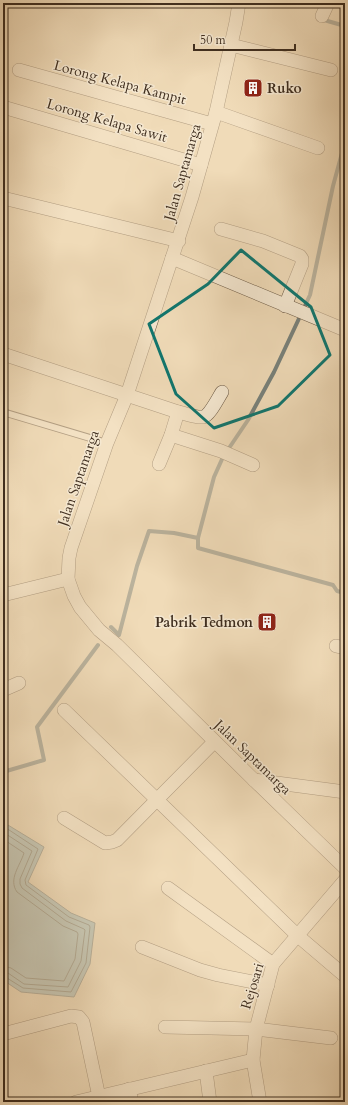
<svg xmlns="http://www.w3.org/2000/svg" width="348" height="1105" font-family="Cardo,serif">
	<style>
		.water { fill: #9eb9b9; stroke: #78817b }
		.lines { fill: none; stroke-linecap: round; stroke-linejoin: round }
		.shore { stroke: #6e746c; stroke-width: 1 }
		.stream { stroke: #78817b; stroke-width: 4 }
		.lane-casing { stroke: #6b5945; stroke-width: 8 }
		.street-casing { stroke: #6b5945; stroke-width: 14 }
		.lane { stroke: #f5e8d1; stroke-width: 6 }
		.street { stroke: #f5e8d1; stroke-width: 13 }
		.marked { fill: none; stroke: #0f766e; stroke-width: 3; stroke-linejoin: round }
		.labels { text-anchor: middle; stroke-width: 3; stroke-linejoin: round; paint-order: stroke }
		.street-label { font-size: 14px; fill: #3f2e1f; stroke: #f5e8d1 }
		.poi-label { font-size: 14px; font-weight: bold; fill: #3f2e1f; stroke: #f5e8d1; text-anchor: start }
	</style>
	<rect width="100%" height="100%" fill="#f0dbb8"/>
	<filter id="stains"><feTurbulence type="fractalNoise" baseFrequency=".005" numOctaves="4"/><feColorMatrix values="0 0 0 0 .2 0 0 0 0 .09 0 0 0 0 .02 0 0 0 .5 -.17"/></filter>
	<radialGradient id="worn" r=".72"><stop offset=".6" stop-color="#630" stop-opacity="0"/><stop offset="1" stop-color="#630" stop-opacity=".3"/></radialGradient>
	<polygon class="water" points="3,822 44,847 28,882 71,913 95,923 90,964 74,997 21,992 3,980 4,920"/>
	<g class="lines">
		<g class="shore">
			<polyline points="3,826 38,849 25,880 26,885 69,917 89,925 90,927 86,963 71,992 23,988 7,978 3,977"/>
			<polyline points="3,832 32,851 20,879 20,884 22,888 66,921 84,929 85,930 81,961 68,987 24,984 8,973 3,972"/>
			<path d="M 3,839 L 24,853 C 20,866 8,879 17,892 L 63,926 L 77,932 L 78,934 L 75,959 L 64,981 L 26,978 L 11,968 L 3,966"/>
		</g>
		<g class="stream">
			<polyline points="324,20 345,26"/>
			<polyline points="198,538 198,548 333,585 337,591 345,593"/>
			<polyline points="111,627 119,635 137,566 149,531 174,533 198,538 214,477 223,457 248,420 274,372 310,295 333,186 345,142"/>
			<polyline points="3,772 44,760 37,727 98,645"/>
		</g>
		<g class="lane-casing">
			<polyline id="lane" points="3,412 107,443"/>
		</g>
		<g class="street-casing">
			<g id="street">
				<polyline points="239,3 236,22 216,112 192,197 127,395 107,443 71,548 69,558 68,579 74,596 80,607 99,630 117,645 254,780 345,868"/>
				<polyline points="322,16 328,3"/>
				<polyline points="231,45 331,70"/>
				<polyline points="19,70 212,124"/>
				<polyline points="3,107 201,165"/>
				<polyline points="216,112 318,148"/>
				<polyline points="3,198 179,241"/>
				<polyline points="221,229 263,241 300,256 302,259 302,264 285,306"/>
				<polyline points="172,258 345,330"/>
				<path d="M 3,354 L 178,412 C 184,413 196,418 203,417 C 210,415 218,398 222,392"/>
				<polyline points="171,435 221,451 253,465"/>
				<polyline points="159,464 171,435 178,412"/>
				<polyline points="3,595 68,579"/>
				<polyline points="336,646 345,648"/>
				<polyline points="3,690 19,683"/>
				<polyline points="64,710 298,936 345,976"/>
				<polyline points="254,780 345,792"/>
				<polyline points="64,818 105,843 112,842 117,840 214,742"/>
				<polyline points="168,888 273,964"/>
				<polyline points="142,947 200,970 218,975 268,985"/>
				<polyline points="165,1027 256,1029 331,1038"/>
				<polyline points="3,1034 71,1016 79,1017 83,1022 99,1097"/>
				<polyline points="206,1071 210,1102"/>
				<polyline points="129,1089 132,1102"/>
				<polyline points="76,1102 253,1060"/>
				<polyline points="260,1102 253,1060 256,1029 273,964 345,880"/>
			</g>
		</g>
		<use href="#lane" class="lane"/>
		<use href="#street" class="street"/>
	</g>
	<path d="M0 0H348V1105H0ZM 241,250 L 311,307 L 330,355 L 278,406 L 214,428 L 176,394 L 149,324 L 208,284 Z" fill="#f0dbb8" fill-opacity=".55" fill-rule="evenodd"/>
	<path class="marked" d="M 241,250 L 311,307 L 330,355 L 278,406 L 214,428 L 176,394 L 149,324 L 208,284 Z"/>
	<defs>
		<g id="building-square" transform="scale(1)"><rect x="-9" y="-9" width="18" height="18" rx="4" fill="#8f2418" stroke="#f5e8d1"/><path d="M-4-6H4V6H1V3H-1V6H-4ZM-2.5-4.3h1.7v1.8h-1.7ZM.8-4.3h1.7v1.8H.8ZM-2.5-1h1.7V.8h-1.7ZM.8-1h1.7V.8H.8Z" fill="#fff"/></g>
	</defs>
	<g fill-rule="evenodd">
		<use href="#building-square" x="253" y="88"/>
		<use href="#building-square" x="267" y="622"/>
	</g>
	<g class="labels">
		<g class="street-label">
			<text transform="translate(120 82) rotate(15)" y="5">Lorong Kelapa Kampit</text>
			<text transform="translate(107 120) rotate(16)" y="5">Lorong Kelapa Sawit</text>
			<text transform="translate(182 172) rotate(-74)" y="5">Jalan Saptamarga</text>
			<text transform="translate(78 478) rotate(-71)" y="5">Jalan Saptamarga</text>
			<text transform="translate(253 757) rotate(44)" y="5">Jalan Saptamarga</text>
			<text transform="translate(252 986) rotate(-73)" y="5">Rejosari</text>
		</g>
		<g class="poi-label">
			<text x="267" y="93">Ruko</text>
			<text x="253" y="627" text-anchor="end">Pabrik Tedmon</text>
		</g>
	</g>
	<rect width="348" height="1105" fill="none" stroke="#f0dbb8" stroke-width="16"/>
	<rect x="4" y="4" width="340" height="1097" fill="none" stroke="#3f2e1f" stroke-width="2"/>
	<rect x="8" y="8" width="332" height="1089" fill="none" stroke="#3f2e1f"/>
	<path d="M194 44v6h101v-6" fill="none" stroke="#3f2e1f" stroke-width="2"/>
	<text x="200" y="44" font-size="12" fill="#3f2e1f" stroke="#f5e8d1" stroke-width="3" paint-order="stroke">50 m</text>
	<rect width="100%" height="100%" filter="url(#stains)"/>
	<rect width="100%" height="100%" fill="url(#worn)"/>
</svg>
